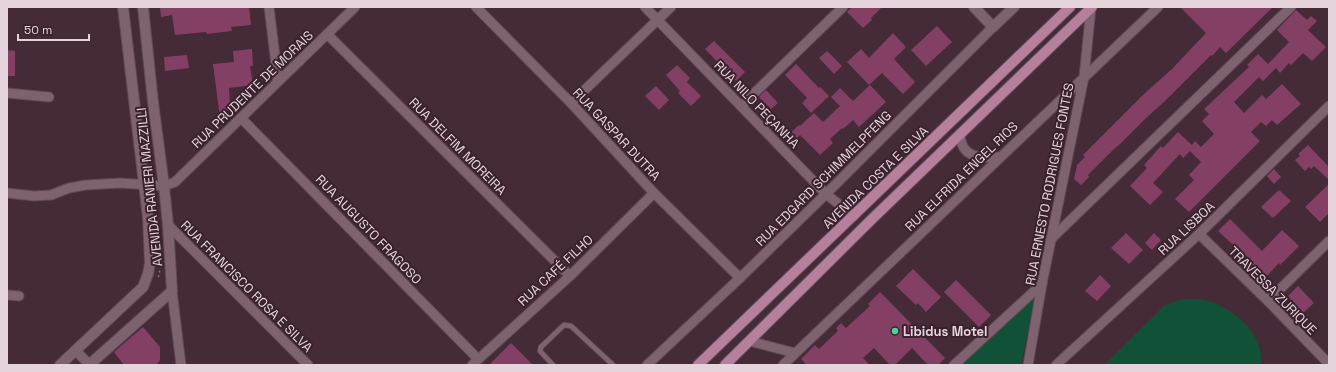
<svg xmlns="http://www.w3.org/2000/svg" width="1336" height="372" font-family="'Space Grotesk',sans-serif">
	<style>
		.green { fill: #115137 }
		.building { fill: #843f65 }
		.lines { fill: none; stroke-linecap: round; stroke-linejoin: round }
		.lane-casing { stroke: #5f4954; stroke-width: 6 }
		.street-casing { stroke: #5f4954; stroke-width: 11 }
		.secondary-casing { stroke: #5f4954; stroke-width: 12 }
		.primary-casing { stroke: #5f4954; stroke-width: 12 }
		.path { stroke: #866f7a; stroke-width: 1.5; stroke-dasharray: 2 3; stroke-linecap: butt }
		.lane { stroke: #7f6270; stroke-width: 4.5 }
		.street { stroke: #7f6270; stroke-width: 9 }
		.secondary { stroke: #7f6270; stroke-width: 10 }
		.primary { stroke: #b67f9b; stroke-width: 10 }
		.poi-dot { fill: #4dd39a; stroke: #3a212e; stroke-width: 1.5 }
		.labels { text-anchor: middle; stroke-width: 4; stroke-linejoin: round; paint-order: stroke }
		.street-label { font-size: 13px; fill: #e6d4dc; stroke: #3a212e }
		.poi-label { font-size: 13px; font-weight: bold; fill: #e6d4dc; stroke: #3a212e; text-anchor: start }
	</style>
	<rect width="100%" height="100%" fill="#452b38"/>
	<g class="green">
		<polygon points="1035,296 1021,365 960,365"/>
		<path d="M 1183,299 C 1190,299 1198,299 1205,300 C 1228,306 1254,325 1260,350 C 1261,354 1261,360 1261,365 L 1104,365 L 1165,305 Z"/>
	</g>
	<g class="building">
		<polygon points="160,7 249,7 251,25 231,27 232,31 207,34 206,32 175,35 172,15 161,17"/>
		<polygon points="852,7 882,7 871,18 872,20 863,28 847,12"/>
		<polygon points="1180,7 1273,7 1226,53 1220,47 1212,56 1211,55 1166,100 1146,118 1120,144 1113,150 1088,175 1089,177 1081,185 1074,179 1077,165 1085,157 1083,155 1144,94 1172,69 1206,33"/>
		<polygon points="1296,10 1307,20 1311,16 1317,21 1308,30 1326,47 1312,61 1303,53 1291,65 1289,63 1280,73 1276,68 1263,81 1259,77 1234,102 1244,113 1262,95 1266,99 1282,84 1301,104 1277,125 1272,120 1266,126 1261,122 1251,132 1260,141 1189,212 1175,199 1194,180 1189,175 1201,162 1190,151 1183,158 1180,154 1153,183 1163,192 1150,205 1130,186 1147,168 1144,165 1161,146 1163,148 1178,132 1192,145 1195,141 1201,147 1214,134 1202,121 1209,114 1204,109 1249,67 1247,65 1258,54 1268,64 1289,42 1277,30"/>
		<polygon points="937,26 952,42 926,66 911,50"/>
		<polygon points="893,33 906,47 894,59 915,82 903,94 882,73 869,85 847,62 861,49 869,58"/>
		<polygon points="714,41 745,72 736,81 705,49"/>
		<polygon points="252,49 253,66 250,66 253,85 229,88 230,108 220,118 213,64 234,62 233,51"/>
		<polygon points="7,50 15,51 15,76 7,76"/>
		<polygon points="827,51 842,66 834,74 819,58"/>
		<polygon points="187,55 189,68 165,71 164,57"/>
		<polygon points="796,64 819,88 820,87 829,96 811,113 802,103 807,98 785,75"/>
		<polygon points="677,65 690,78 687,82 701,96 691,106 678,93 680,91 666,75"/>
		<polygon points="870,85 886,102 859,127 853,120 843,129 842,128 830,139 833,143 820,155 800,135 791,144 785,138 799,125 800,126 814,113 823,122 840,106 831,97 840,88 853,101"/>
		<polygon points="656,86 669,100 659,110 645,96"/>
		<polygon points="766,90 778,103 771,109 759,97"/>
		<polygon points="1308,145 1329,167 1329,180 1314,166 1311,169 1309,167 1305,171 1295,160 1300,156 1298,154"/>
		<polygon points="1274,169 1281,177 1274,184 1267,176"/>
		<polygon points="1329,184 1329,213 1320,222 1305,207"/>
		<polygon points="1279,190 1291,201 1273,218 1261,207"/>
		<polygon points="1230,219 1262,251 1282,230 1299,246 1280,265 1279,263 1265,278 1251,264 1253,262 1242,252 1241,252 1218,231"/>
		<polygon points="1126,233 1143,250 1129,264 1111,248"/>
		<polygon points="1154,233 1161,240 1152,250 1145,243"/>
		<polygon points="913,269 941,297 926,312 918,303 916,305 896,286"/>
		<polygon points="1100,275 1111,286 1097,301 1085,291"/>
		<polygon points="956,280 991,315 979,327 944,292"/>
		<polygon points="1298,286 1314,303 1303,313 1288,296"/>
		<polygon points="880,292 945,358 938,365 928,365 912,348 895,365 890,365 874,348 863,358 870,365 807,365 801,359 815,345 819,349 838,331 836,328 841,323 846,328 870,306 868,304"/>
		<polygon points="143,327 160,347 160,360 156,365 124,365 114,352"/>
		<polygon points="511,343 533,365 489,365"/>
	</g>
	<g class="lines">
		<g class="lane-casing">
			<polyline id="lane" points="553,365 540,351 541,347 564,325 571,326 613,365"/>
		</g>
		<g class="street-casing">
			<g id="street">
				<polyline points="269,7 278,81"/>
				<polyline points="476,7 571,103 654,193 740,278"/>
				<polyline points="645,7 826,194 854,216"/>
				<polyline points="327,34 570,276"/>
				<polyline points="7,93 49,97"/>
				<polyline points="571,103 671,7"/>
				<polyline points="741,106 843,7"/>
				<polyline points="241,118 478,359"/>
				<path d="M 960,134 C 960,138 961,141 962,144 C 967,159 987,158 1000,157"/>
				<polyline points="7,193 34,196 51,195 69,188 86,185 120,183 164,186 175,182 355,7"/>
				<polyline points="168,225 308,365"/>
				<polyline points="1199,234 1268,301 1329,364"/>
				<polyline points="1051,239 1291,7"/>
				<polyline points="172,291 181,365"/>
				<polyline points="7,295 19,296"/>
				<polyline points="1268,301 1329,241"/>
				<polyline points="749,341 795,353"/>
				<polyline points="76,351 90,365"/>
				<polyline points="472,365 570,276 654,193"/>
				<polyline points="647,365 740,278 826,194 993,27"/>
				<polyline points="783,365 1158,7"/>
				<polyline points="954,365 1042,284"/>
				<polyline points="1028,365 1042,284 1084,77 1091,8"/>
				<polyline points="1056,365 1199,234 1329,106"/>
			</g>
		</g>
		<g class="secondary-casing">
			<g id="secondary">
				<polyline points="974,7 993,27 1014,7"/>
				<polyline points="60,365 143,287 148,274 150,263 148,218 123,7"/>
				<polyline points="89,365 172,291 168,225 164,186 153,102 143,7"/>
			</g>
		</g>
		<g class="primary-casing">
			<g id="primary">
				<polyline points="698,365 1070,7"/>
				<polyline points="725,365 871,220 1092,7"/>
			</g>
		</g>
		<polyline class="path" points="158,277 160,274 159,269"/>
		<use href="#lane" class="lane"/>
		<use href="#street" class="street"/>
		<use href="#secondary" class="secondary"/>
		<use href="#primary" class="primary"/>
	</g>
	<circle class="poi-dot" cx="895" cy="331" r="4"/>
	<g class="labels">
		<g class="street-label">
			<text transform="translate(252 89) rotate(-44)" y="5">RUA PRUDENTE DE MORAIS</text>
			<text transform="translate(757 104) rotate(46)" y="5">RUA NILO PEÇANHA</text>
			<text transform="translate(617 134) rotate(47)" y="5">RUA GASPAR DUTRA</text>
			<text transform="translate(458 146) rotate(45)" y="5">RUA DELFIM MOREIRA</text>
			<text transform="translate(961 176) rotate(-44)" y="5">RUA ELFRIDA ENGEL RIOS</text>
			<text transform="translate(875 177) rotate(-44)" y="5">AVENIDA COSTA E SILVA</text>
			<text transform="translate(823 178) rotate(-45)" y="5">RUA EDGARD SCHIMMELPFENG</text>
			<text transform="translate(1049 184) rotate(-79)" y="5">RUA ERNESTO RODRIGUES FONTES</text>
			<text transform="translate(149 187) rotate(-96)" y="5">AVENIDA RANIERI MAZZILLI</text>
			<text transform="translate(1186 228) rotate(-43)" y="5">RUA LISBOA</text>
			<text transform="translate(369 229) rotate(46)" y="5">RUA AUGUSTO FRAGOSO</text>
			<text transform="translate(555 270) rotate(-43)" y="5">RUA CAFÉ FILHO</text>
			<text transform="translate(247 286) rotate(45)" y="5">RUA FRANCISCO ROSA E SILVA</text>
			<text transform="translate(1273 290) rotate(45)" y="5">TRAVESSA ZURIQUE</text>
		</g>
		<g class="poi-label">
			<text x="903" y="336">Libidus Motel</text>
		</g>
	</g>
	<rect width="1336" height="372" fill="none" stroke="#e6d4dc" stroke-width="16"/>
	<path d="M18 34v6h71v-6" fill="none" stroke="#e6d4dc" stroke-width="2"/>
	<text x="24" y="34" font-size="12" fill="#e6d4dc" stroke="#3a212e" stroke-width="3" paint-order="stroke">50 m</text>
</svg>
